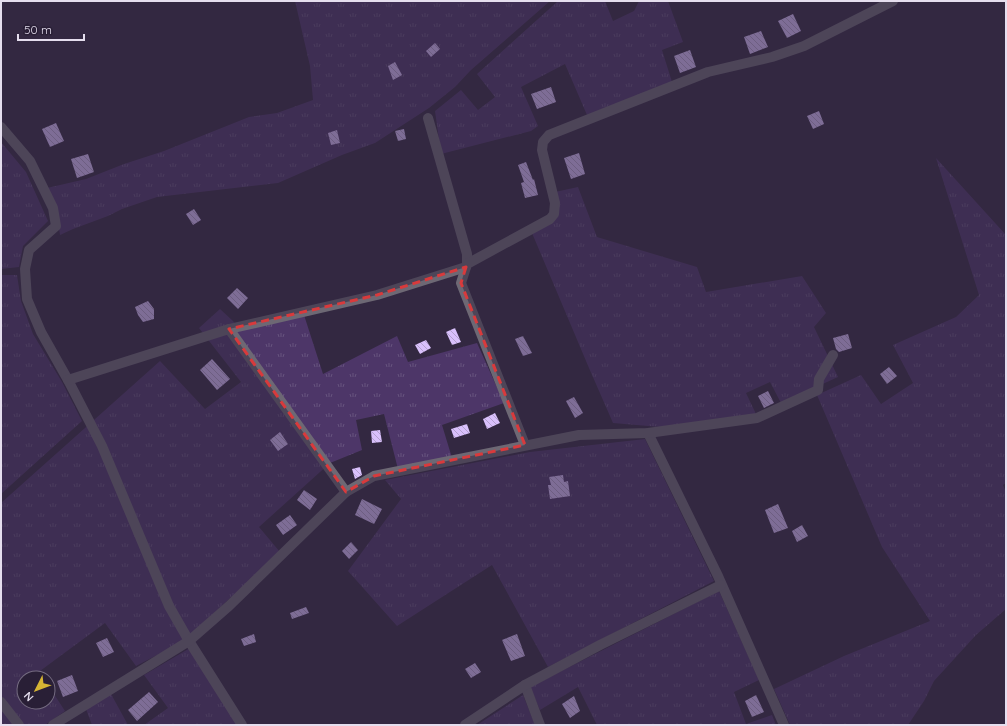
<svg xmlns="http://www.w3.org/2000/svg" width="1007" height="726" font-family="Quicksand,sans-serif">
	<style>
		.grass { fill: url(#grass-tufts) }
		.building { fill: url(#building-back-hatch) }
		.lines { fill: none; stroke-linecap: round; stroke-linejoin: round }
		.minor { stroke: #6d6874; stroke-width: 10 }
		.marked { fill: none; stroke: #d83a3c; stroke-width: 3; stroke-dasharray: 8 5; stroke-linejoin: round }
	</style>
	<defs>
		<pattern id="grass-tufts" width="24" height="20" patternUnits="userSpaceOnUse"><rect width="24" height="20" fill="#4d3668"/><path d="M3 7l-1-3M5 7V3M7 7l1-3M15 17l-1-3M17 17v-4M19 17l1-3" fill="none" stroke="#66537e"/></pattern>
		<pattern id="building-back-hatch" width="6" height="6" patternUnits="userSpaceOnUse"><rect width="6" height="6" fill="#d9c0fc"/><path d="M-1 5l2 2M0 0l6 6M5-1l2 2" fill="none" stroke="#b4a1cf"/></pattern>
	</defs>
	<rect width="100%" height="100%" fill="#332841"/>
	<g class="grass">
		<polygon points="295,1 550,1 471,70 455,87 429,108 375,143 342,155 278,183 157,197 122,209 108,216 73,229 60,235 57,214 47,188 86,179 124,164 164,151 249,117 277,113 313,100 310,66"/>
		<polygon points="558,1 605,1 613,21 634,11 639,1 668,1 683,42 662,50 672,82 587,115 565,64 521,87 538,126 531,131 441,154 435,111 461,90 478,110 495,97 477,74"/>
		<polygon points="1,142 26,172 48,221 23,246 19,267 1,269"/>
		<polygon points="936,158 1006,235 1006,483 1003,485 1006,492 1006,609 976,635 934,681 924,701 908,725 790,725 774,689 844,656 930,621 882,547 817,395 861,375 881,404 913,383 893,345 956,317 979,295"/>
		<polygon points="578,187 597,237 697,267 706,292 802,276 826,313 814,327 838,377 781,403 770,382 746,393 756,414 660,427 613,423 589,368 532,233 552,222 559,215 558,203 555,192"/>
		<polygon points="1,275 17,275 21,301 33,334 62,382 82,421 1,494"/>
		<polygon points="220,309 233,321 240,330 304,315 323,374 397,336 408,362 477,343 504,403 442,425 452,458 398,469 384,414 356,420 362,450 330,463 259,527 280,552 190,635 182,642 136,666 105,623 40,671 44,678 24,678 24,702 48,702 48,685 65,711 45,725 1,725 1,503 160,361 205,409 241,382 199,328"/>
		<polygon points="645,439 714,581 548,667 492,565 397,626 348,571 401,499 385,480 530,452"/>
		<polygon points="719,591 759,680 734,692 746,724 772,715 776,725 597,725 578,687 540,710 530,687"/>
		<polygon points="190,648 239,725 144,725 168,708 144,675"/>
		<polygon points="111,694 128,725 92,725 86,709"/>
		<polygon points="523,695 535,725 477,725"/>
	</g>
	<g class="building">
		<polygon points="793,14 801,31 787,38 778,21"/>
		<polygon points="761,31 768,47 750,54 744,37"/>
		<polygon points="435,43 440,49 431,57 426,51"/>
		<polygon points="690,50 696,67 680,73 674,56"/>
		<polygon points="395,62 402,75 393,80 388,66"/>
		<polygon points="551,87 556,102 537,109 531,94"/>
		<polygon points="819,111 824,124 813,129 807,116"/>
		<polygon points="56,123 64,141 50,147 42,129"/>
		<polygon points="404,129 406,139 398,141 395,131"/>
		<polygon points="337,130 340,143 331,145 328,133"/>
		<polygon points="579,153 585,174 571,179 564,158"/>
		<polygon points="88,154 94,172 77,178 71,159"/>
		<polygon points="526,162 533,180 534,179 538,195 525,198 521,183 524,182 518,165"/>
		<polygon points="194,209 201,220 193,225 186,214"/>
		<polygon points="237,288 248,298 238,309 227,298"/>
		<polygon points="148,301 154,309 154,319 143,322 138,315 135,307"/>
		<polygon points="455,328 461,342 452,345 446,332"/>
		<polygon points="848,334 852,348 839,352 836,349 833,338"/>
		<polygon points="523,336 532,353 523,356 515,339"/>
		<polygon points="426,340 431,348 420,354 415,345"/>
		<polygon points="212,359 230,379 217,390 200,370"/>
		<polygon points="889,367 897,376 887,384 880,374"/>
		<polygon points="768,391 774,403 764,408 758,396"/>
		<polygon points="574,397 583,413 575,418 566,401"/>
		<polygon points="495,413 500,423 487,429 483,419"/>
		<polygon points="467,424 470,433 454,438 451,429"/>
		<polygon points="380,430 382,442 372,443 371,431"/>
		<polygon points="280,432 288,444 278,451 270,440"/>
		<polygon points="360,467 362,475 355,479 352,469"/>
		<polygon points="563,475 564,482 568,481 570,496 550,499 548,485 551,485 549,477"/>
		<polygon points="304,490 317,499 310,510 297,500"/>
		<polygon points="362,499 382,509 374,524 355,515"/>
		<polygon points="778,504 788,528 774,533 765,510"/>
		<polygon points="290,515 297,525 283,535 276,525"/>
		<polygon points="802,525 808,536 797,542 792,531"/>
		<polygon points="351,542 358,550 349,559 342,551"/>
		<polygon points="306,607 309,613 292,619 290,613"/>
		<polygon points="254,634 256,642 244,646 241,639"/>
		<polygon points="517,634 525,656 511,661 502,640"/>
		<polygon points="107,638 114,652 103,657 96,643"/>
		<polygon points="475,663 481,672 471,678 465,669"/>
		<polygon points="72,675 78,691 63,697 57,681"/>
		<polygon points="149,692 158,702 137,721 128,710"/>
		<polygon points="756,695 764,712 752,717 745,701"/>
		<polygon points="574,696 580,711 570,718 562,704"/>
	</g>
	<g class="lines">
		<g class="minor">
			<polyline points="428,118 467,254 467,264"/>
			<polyline points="1,127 30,161 53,208 56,226 29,250 25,269 27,299 41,332 68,380 102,446 169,606 189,641 242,725"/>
			<polyline points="229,329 346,492"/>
			<polyline points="68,380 229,329 377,295 466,267"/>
			<polyline points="648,433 718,576 784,725"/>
			<polyline points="525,445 461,283 467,264 550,219 554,214 555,203 542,150 543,142 549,135 708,72 772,57 804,46 893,1"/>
			<polyline points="525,685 540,725"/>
			<polyline points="1,702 19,725"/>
			<polyline points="53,725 189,641 229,606 346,492 374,476 579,435 648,433 757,418 818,390 819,379 833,355"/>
			<polyline points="465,725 525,685 600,645 721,585"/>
		</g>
	</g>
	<path d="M0 0H1007V726H0ZM 466,267 L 461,283 L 525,445 L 374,476 L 346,492 L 229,329 L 377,295 Z" fill="#332841" fill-opacity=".55" fill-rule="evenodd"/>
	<path class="marked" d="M 466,267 L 461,283 L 525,445 L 374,476 L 346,492 L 229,329 L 377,295 Z"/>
	<rect width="1007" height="726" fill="none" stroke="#e5deee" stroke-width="4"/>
	<g transform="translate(36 690) rotate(228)"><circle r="19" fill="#291f36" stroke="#746b80"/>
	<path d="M0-3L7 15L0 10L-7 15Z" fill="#d6b534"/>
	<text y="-6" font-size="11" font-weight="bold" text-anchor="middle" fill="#e5deee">N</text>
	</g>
	<path d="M18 34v6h66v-6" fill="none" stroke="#e5deee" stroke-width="2"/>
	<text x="24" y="34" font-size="12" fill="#e5deee" stroke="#291f36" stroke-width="3" paint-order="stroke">50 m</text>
</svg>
